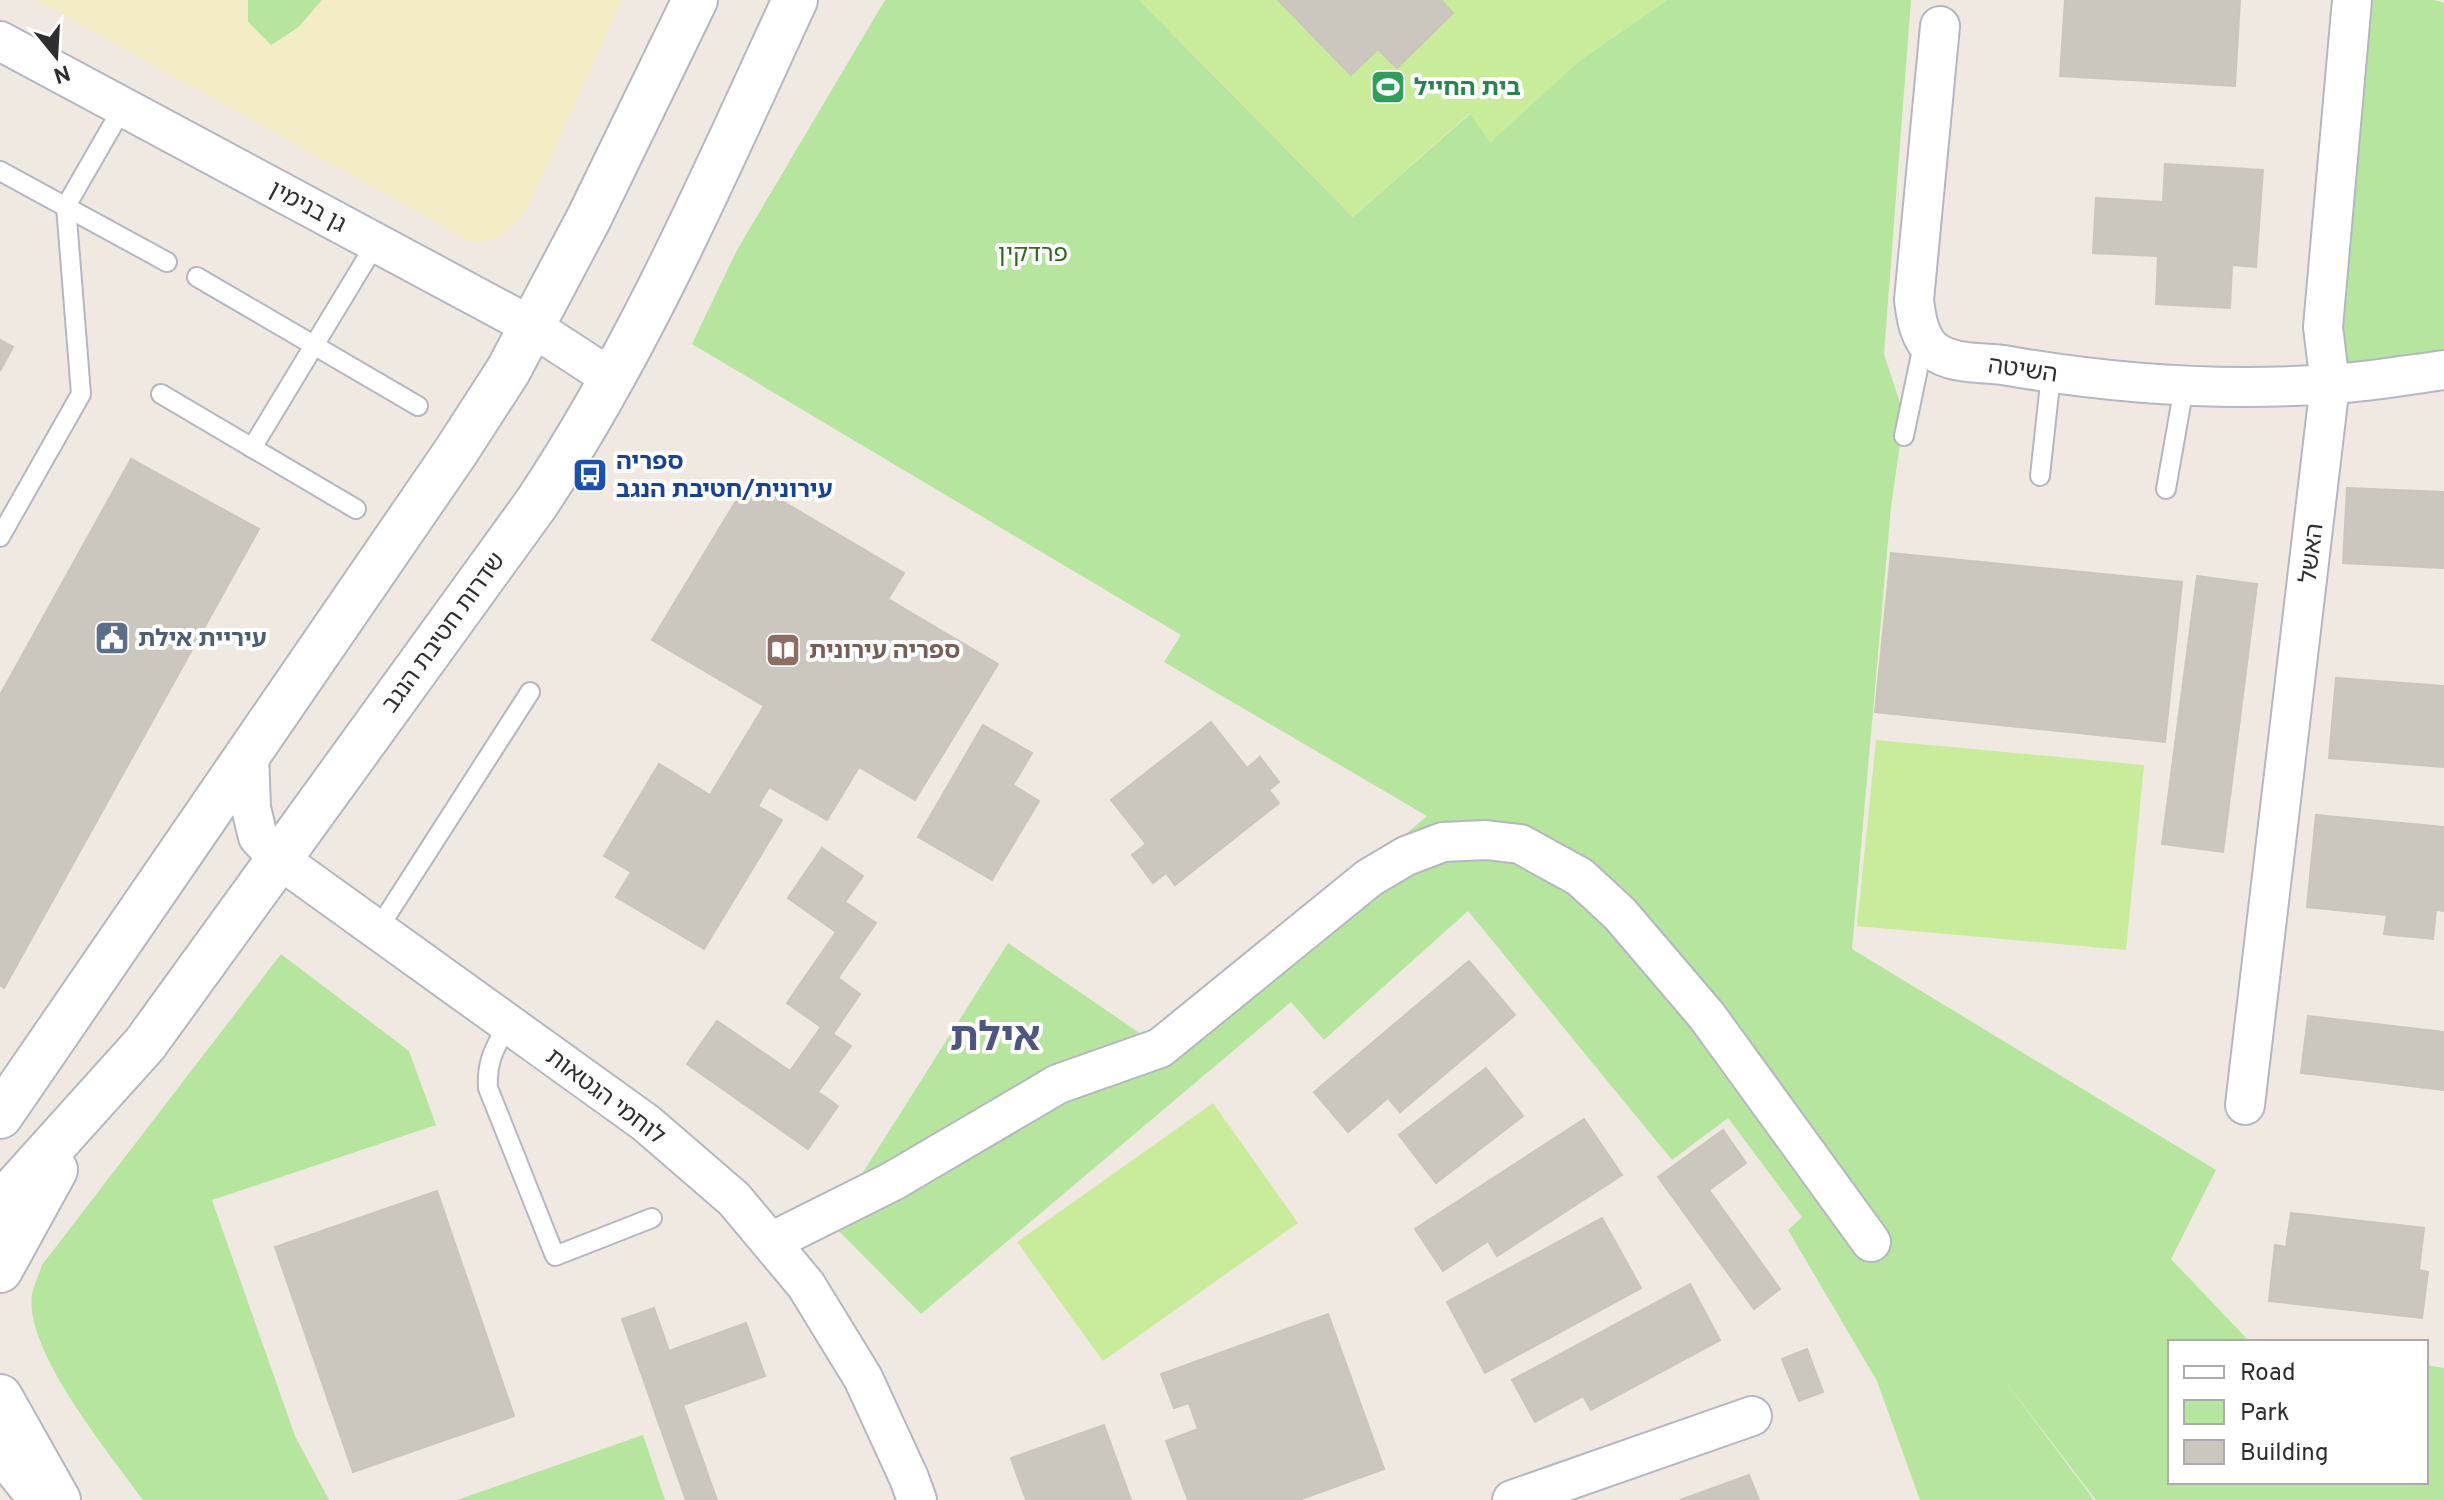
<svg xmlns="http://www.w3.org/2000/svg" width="2444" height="1500" font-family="Overpass,'Noto Sans Hebrew',sans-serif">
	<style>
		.green { fill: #b6e59e }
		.sand { fill: #f3ecc5 }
		.pitch { fill: #c9ec9a }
		.building { fill: #cbc7bf; stroke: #cbc5ba; stroke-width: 2 }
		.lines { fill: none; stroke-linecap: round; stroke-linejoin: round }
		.service-casing { stroke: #b4b7c1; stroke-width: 22 }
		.minor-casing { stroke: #b4b7c1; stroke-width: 42 }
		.tertiary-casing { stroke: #b4b7c1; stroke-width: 48 }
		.secondary-casing { stroke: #b4b7c1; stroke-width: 48 }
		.service { stroke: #fff; stroke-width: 18 }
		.minor { stroke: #fff; stroke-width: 38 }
		.tertiary { stroke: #fff; stroke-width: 44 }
		.secondary { stroke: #fff; stroke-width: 44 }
		.labels { text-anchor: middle; stroke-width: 8; stroke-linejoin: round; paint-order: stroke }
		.leisure-label { font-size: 24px; font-weight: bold; fill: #27864d; stroke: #fff; text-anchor: start }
		.street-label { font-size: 24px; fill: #2e2e2e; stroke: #fff }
		.park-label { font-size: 24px; fill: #2c6e1b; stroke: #fff }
		.transit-label { font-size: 24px; font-weight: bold; fill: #164399; stroke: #fff; text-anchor: start }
		.service-label { font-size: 24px; font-weight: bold; fill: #4e5e75; stroke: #fff; text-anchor: start }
		.education-label { font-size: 24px; font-weight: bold; fill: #785e54; stroke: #fff; text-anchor: start }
		.town-label { font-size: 40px; font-weight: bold; fill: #4d5680; stroke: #fff }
	</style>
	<rect width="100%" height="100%" fill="#efe9e1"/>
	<g class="green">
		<polygon points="248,0 322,0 299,27 271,46 248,22"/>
		<polygon points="885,0 1139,0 1353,217 1471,113 1490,142 1579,61 1667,0 1911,0 1884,354 1904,415 1891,507 1852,949 2216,1170 2171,1259 2250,1342 2170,1342 2170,1482 2426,1482 2426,1365 2444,1368 2444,1500 2096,1500 1998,1372 2094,1500 1920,1500 1877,1381 1788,1230 1802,1217 1728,1118 1672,1160 1468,911 1324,1040 1291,1002 921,1314 831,1223 1008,943 1157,1045 1427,816 1164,662 1181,635 692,344 737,250"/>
		<polygon points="2352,0 2434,0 2444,3 2444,370 2330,384"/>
		<path d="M 281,954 L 409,1051 L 436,1125 L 212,1200 L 295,1436 L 329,1500 L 143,1500 C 110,1453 24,1352 32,1294 C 34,1285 39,1274 42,1265 Z"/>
		<polygon points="643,1435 665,1500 457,1500"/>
	</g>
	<path class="sand" d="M 36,0 L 248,0 L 248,22 L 271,45 L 299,27 L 322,0 L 622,0 L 528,207 C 512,230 501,240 472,242 Z"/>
	<g class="pitch">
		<polygon points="1139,0 1667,0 1579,61 1490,143 1470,113 1353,217"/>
		<polygon points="1876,740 2144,765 2126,950 1857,926"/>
		<polygon points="1213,1103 1298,1223 1103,1361 1017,1242"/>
	</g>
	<g class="building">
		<polygon points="1278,0 1441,0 1453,13 1397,68 1378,49 1351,75"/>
		<polygon points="2065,0 2240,0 2235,86 2060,76"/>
		<polygon points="2165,164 2263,170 2256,267 2232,265 2230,308 2156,304 2158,256 2093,253 2096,198 2163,202"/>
		<polygon points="0,340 13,347 0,371"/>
		<polygon points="131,459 259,529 4,988 0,985 0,695"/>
		<polygon points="748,481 904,573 888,599 998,664 915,800 859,767 827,820 769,787 758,806 782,820 704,949 616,897 631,872 604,856 659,764 710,795 764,706 652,640"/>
		<polygon points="2347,488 2444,492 2444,568 2343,563"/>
		<polygon points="1891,553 2182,582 2165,742 1875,712"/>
		<polygon points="2197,576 2257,584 2223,852 2162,844"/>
		<polygon points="2336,678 2444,686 2444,767 2329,758"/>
		<polygon points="1211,722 1247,768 1260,757 1279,782 1269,790 1279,803 1175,885 1166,873 1153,883 1132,855 1146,844 1111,800"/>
		<polygon points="983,725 1032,753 1013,785 1039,801 992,880 918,837"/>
		<polygon points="2316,815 2444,827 2444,911 2436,910 2433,939 2384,934 2387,915 2307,907"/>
		<polygon points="822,848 863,876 845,902 876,923 838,978 860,994 833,1034 851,1046 818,1092 838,1106 808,1149 687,1064 717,1021 790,1071 821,1027 787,1003 836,932 788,898"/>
		<polygon points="1469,961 1515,1015 1400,1112 1388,1098 1348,1132 1314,1092"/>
		<polygon points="2308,1016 2444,1032 2444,1090 2301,1073"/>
		<polygon points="1486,1068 1523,1116 1436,1183 1399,1135"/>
		<polygon points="1584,1119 1622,1175 1497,1256 1488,1241 1443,1271 1415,1229"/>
		<polygon points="1723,1130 1746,1163 1709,1190 1780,1289 1754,1309 1658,1177"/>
		<polygon points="437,1191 514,1416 353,1472 275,1247"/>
		<polygon points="2291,1213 2424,1228 2419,1270 2428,1272 2422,1318 2269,1301 2275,1245 2286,1247"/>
		<polygon points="1602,1218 1641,1288 1485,1373 1447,1302"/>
		<polygon points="1690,1284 1720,1340 1591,1410 1583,1396 1535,1422 1512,1380"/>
		<polygon points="654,1308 669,1351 746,1323 765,1376 683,1405 717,1500 686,1500 622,1319"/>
		<polygon points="1328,1314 1384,1469 1299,1500 1188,1500 1166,1441 1198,1429 1189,1403 1174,1408 1161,1374"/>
		<polygon points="1807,1349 1823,1392 1799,1401 1782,1359"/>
		<polygon points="1104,1425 1131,1500 1026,1500 1011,1458"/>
		<polygon points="1749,1475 1759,1500 1680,1500"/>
	</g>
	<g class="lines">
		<g class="service-casing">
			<g id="service">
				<polyline points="0,171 167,262"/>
				<polyline points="197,277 418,406"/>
				<polyline points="161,394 356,509"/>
				<polyline points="1904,436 1924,340"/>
				<polyline points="252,448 376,243"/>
				<polyline points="2040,476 2051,374"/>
				<polyline points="2166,489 2184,387"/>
				<polyline points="0,537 81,394 66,206 123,107"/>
				<polyline points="378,929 530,692"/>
				<path d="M 508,1023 C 496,1047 486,1060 488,1088 L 555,1256 L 652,1218"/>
			</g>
		</g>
		<g class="minor-casing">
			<g id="minor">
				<path d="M 1940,26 L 1914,300 C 1916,317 1919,338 1933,350 C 1952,365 1981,362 2003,365 C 2111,384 2220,392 2330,384 C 2368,382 2406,375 2444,370"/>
				<polyline points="0,41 531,326 611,378"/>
				<polyline points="249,754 251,808 258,837 279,859 646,1123 734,1199 806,1285 863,1378 909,1478 917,1500"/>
				<polyline points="2245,1105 2330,384 2323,327 2352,0"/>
				<polyline points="771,1242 893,1181 1058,1084 1160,1048 1369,878 1406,856 1443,842 1486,840 1520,844 1580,877 1620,914 1707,1016 1871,1242"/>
				<polyline points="1512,1500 1752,1416"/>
			</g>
		</g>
		<g class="tertiary-casing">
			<polyline id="tertiary" points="0,1447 42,1500"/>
		</g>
		<g class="secondary-casing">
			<g id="secondary">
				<polyline points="0,1116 455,453 508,371 589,218 695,0"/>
				<path d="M 0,1205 L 145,1044 L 536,504 C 641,346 716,171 795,0"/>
				<polyline points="0,1270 55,1170"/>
				<polyline points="0,1397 58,1500"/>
			</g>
		</g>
		<use href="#service" class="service"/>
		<use href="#minor" class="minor"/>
		<use href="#tertiary" class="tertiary"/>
		<use href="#secondary" class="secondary"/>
	</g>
	<defs>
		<g id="stadium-square" transform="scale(1.8)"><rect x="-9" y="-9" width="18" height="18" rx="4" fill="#2e9e5b" stroke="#fff"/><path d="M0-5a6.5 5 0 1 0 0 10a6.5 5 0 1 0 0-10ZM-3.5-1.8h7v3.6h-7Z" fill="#fff"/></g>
		<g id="bus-square" transform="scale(1.8)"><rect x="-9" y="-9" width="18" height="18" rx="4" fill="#1a4fb4" stroke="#fff"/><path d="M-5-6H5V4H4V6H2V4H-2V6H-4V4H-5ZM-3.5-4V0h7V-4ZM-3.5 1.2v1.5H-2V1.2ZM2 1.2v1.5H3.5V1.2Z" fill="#fff"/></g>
		<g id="civic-square" transform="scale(1.8)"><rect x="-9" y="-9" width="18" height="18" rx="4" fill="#5c6f8a" stroke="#fff"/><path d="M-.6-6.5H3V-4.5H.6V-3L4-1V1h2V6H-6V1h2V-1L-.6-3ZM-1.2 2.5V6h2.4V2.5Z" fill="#fff"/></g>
		<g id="library-square" transform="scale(1.8)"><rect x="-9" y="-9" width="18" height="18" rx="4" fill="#8d6e63" stroke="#fff"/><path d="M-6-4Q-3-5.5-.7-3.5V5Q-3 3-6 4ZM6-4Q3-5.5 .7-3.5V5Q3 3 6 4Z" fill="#fff"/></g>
	</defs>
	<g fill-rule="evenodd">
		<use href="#stadium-square" x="1388" y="87"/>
		<use href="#bus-square" x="590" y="475"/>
		<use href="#civic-square" x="112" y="638"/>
		<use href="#library-square" x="783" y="650"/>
	</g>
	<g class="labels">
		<g class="leisure-label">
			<text x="1414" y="95">בית החייל</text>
		</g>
		<g class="street-label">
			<text transform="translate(308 206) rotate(28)" y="8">גן בנימין</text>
			<text transform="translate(2023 369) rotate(8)" y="8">השיטה</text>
			<text transform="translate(2311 553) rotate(-83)" y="8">האשל</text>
			<text transform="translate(443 632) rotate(-54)" y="8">שדרות חטיבת הנגב</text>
			<text transform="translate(606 1096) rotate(37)" y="8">לוחמי הגטאות</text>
		</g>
		<g class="park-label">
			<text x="1033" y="261">פרדקין</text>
		</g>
		<g class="transit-label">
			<text x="616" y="469">ספריה<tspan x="616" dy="28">עירונית/חטיבת הנגב</tspan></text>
		</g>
		<g class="service-label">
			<text x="138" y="646">עיריית אילת</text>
		</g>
		<g class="education-label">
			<text x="809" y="658">ספריה עירונית</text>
		</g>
		<g class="town-label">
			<text x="995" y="1050">אילת</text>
		</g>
	</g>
	<rect x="2168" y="1340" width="260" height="144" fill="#ffffff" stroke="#ababab" stroke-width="2"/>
	<rect x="2184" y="1366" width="40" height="12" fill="#ffffff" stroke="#ababab" stroke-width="2"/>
	<text x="2240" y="1380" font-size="24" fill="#2e2e2e">Road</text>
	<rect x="2184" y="1400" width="40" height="24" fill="#b6e59e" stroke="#ababab" stroke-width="2"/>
	<text x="2240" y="1420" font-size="24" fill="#2e2e2e">Park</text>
	<rect x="2184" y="1440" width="40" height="24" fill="#cbc7bf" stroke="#ababab" stroke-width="2"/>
	<text x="2240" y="1460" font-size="24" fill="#2e2e2e">Building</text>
	<g transform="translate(56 56) rotate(162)" stroke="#ffffff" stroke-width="6" paint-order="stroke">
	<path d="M0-6L14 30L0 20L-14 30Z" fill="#2e2e2e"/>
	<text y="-12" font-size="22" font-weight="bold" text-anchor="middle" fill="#2e2e2e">N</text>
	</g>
</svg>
